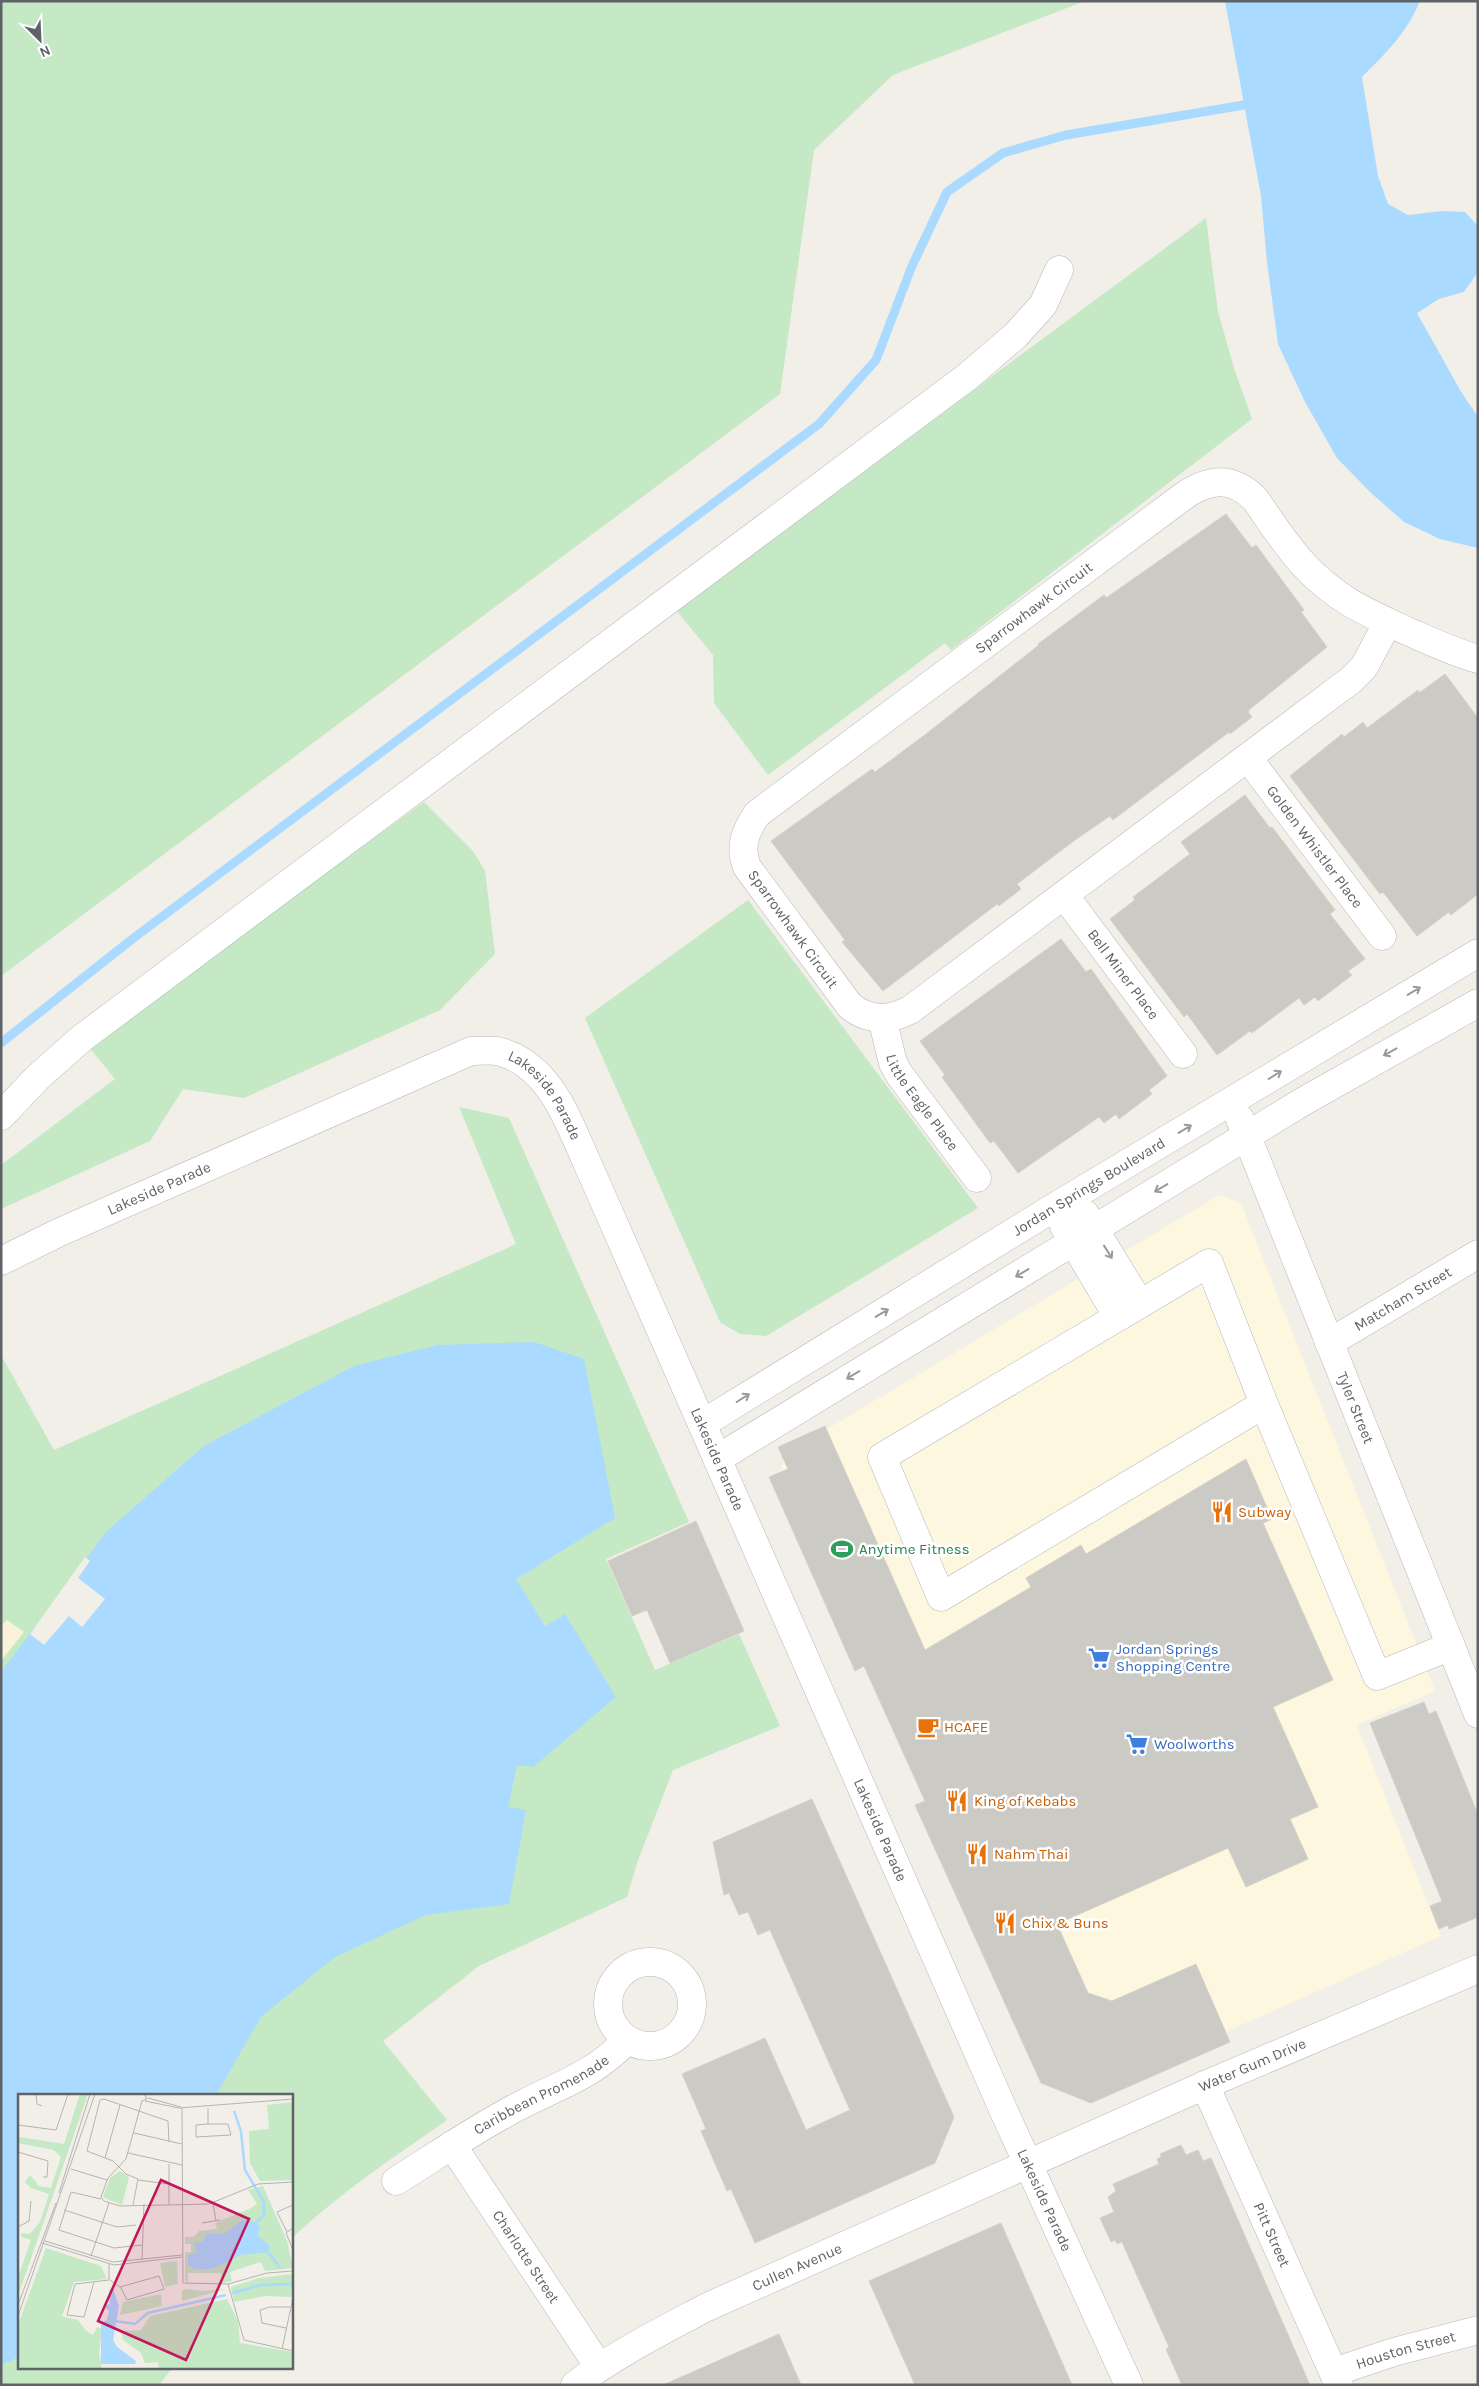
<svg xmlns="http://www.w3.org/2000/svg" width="1479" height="2386" font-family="Karla,sans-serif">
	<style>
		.commercial { fill: #fef7e0 }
		.green { fill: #c5e8c5 }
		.sand { fill: #fbf3d9 }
		.water { fill: #aadaff }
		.pier { fill: #f1efe8 }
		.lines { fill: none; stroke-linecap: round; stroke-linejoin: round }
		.stream { stroke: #aadaff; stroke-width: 9 }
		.building { fill: #cccac5; stroke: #d6d1c6 }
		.minor-casing { stroke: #b5b8bc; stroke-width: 29 }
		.minor { stroke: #fff; stroke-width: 28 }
		.oneway { stroke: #979a9d }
		.labels { text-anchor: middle; stroke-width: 5; stroke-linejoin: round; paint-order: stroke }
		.street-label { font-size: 15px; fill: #5f6368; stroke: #fff }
		.food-label { font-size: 15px; fill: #c56008; stroke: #fff; text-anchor: start }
		.leisure-label { font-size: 15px; fill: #27864d; stroke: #fff; text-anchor: start }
		.shop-label { font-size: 15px; fill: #366cbe; stroke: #fff; text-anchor: start }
		.inset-river { fill: none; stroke: #aadaff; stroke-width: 2.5 }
		.inset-road { fill: none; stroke: #b3b3b1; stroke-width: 1 }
		.view { fill: #c2185b; fill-opacity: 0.15; stroke: #c2185b; stroke-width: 2.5 }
		.inset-edge { fill: none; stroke: #5f6368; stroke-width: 2.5 }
	</style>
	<rect width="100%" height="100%" fill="#f1efe8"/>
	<polygon class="commercial" points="1219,1195 1241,1203 1435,1691 1357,1725 1441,1936 1091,2092 1047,2074 779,1473 787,1453"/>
	<g class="green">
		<polygon points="1,1 1085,1 893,75 814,150 780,394 1,976"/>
		<polygon points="1206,218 1218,312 1234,368 1252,419 951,650 945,643 768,775 714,703 713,655 676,610"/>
		<polygon points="424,802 473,851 485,871 495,954 440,1010 244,1098 183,1089 150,1141 1,1209 1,1165 115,1079 88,1046"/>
		<polygon points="748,900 978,1208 766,1336 740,1334 720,1322 585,1018"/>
		<path d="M 459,1107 L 509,1118 L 689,1522 L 606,1559 L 655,1670 L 739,1634 L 780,1726 L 673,1770 L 637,1863 L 627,1897 L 479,1966 L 383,2041 L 447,2120 C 394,2157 338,2194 291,2239 L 291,2095 L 19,2095 L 19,2367 L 173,2367 L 159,2385 L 1,2385 L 1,1355 L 54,1450 L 516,1244 Z"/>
	</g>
	<polygon class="sand" points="7,1620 24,1632 1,1661 1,1626"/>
	<g class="water">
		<path d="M 1225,1 L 1420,1 C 1406,34 1386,53 1362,77 L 1378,176 L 1388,204 L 1408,215 L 1442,211 L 1465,212 L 1478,226 L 1478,272 L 1464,292 L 1439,299 L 1417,313 L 1460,390 L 1478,417 L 1478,548 L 1440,539 L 1404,522 L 1370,492 L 1337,458 L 1305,402 L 1278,344 L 1267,262 L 1261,196 Z"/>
		<polygon points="534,1342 584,1359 615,1518 516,1579 545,1626 565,1614 616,1697 533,1767 517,1765 508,1807 526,1810 509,1904 426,1915 335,1957 261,2017 216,2095 19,2095 19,2357 1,2365 1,1672 107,1531 204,1446 354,1366 438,1345"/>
	</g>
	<polygon class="pier" points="85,1557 90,1561 78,1578 105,1599 82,1627 69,1616 44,1645 30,1634"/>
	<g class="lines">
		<polyline class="stream" points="1,1043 131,940 819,424 876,360 912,266 947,192 1003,153 1066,135 1244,105"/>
	</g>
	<g class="building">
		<polygon points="1226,514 1252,548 1256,545 1304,610 1301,612 1327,647 1250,709 1248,712 1252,717 1230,734 1229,732 1113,820 1110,816 1075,840 1017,884 1021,889 999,906 997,904 883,991 842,942 845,940 771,841 872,769 875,772 926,734 1039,645 1038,644 1104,595 1106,598"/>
		<polygon points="1445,674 1478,718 1478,894 1451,915 1449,912 1417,936 1383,892 1380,894 1290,776 1342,734 1344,737 1363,722 1367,728 1418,690 1419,693"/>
		<polygon points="1245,795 1270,828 1272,827 1335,910 1330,914 1365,959 1348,971 1352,975 1318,1001 1315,997 1304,1005 1299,998 1252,1033 1250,1031 1217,1055 1187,1014 1184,1017 1110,919 1135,900 1133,897 1190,854 1181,842"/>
		<polygon points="1061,939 1086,972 1091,969 1167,1076 1149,1090 1152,1094 1119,1119 1116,1114 1104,1123 1099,1117 1018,1173 994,1141 990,1143 942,1077 945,1075 920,1041"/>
		<polygon points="825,1426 925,1650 1031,1587 1026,1578 1081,1545 1086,1554 1246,1459 1272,1519 1263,1523 1333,1680 1273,1707 1318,1807 1290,1819 1308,1859 1246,1887 1228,1848 1057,1924 1088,1993 1112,2001 1196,1964 1230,2042 1091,2103 1041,2083 915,1805 925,1801 864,1666 855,1671 769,1477 788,1469 778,1447"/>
		<polygon points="696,1521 744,1631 670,1663 647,1610 632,1616 608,1561"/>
		<polygon points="1424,1702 1429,1714 1436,1711 1478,1815 1478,1917 1449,1929 1448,1925 1439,1929 1430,1906 1442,1901 1370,1723"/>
		<polygon points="812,1799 954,2117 935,2163 755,2243 731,2189 727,2191 701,2131 706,2129 682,2074 765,2038 806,2130 850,2110 770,1930 758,1935 748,1912 739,1915 729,1893 724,1895 713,1842"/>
		<polygon points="1181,2145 1186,2155 1198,2150 1203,2161 1211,2158 1310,2385 1182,2385 1166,2349 1169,2347 1122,2242 1117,2244 1115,2240 1111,2242 1100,2218 1114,2212 1108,2197 1116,2191 1113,2184 1159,2164 1157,2159 1161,2157 1160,2154"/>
		<polygon points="1001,2223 1072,2385 915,2385 869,2281"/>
		<polygon points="779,2334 801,2385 663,2385"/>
	</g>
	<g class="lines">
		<g class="minor-casing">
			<g id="minor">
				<path id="s1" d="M 1388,622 L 1364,667 L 1351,680 L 910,1010 C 888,1021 869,1021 850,1006 L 747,867 C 739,847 745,832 757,814 L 1181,498 C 1207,479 1231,475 1255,499 C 1271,522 1286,546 1305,566 C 1337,600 1366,612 1407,631 C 1430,641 1453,652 1478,659"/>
				<path id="s2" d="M 1248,758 L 1382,936"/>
				<path id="s3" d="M 1064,895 L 1183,1054"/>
				<path id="s4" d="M 882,1018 L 893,1063 L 899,1074 L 977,1178"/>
				<polyline points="1,1116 38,1077 82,1038 967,377 1016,335 1043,305 1059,270"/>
				<path id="s5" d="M 1240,1119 L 1478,1714"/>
				<polyline points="1085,1214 1140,1304"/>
				<polyline points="1064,1226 1118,1317"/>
				<path id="s6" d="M 1,1261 L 60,1232 L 471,1051 C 480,1051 493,1049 501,1052 C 552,1067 569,1124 589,1167 L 1002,2107 L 1129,2385"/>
				<path id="s7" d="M 1329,1343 L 1478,1254"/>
				<polyline points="1264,1404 941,1597 882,1457 1209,1263 1264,1404 1377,1676 1451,1646"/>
				<path id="s8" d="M 702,1424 L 1053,1208 L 1478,953"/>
				<polyline points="717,1459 1304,1101 1478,1003"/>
				<circle cx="650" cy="2004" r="42"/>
				<path id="s9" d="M 1205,2085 L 1339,2385"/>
				<path id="s10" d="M 452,2145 L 599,2367"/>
				<path id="s11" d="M 396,2181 C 438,2155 479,2126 523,2104 C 564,2083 595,2074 627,2040"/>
				<path id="s12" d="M 1334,2372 L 1394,2352 L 1478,2330"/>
				<path id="s13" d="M 575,2385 C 616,2354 660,2332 705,2308 L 1205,2085 L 1478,1969"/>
			</g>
		</g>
		<use href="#minor" class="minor"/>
	</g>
	<defs><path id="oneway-shaft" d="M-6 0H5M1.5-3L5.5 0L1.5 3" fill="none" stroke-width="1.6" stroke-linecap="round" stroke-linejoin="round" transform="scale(1.25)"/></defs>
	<g class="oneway">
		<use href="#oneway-shaft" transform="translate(1414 991) rotate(-31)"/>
		<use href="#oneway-shaft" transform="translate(1390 1052) rotate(151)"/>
		<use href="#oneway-shaft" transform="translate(1275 1075) rotate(-32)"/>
		<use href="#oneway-shaft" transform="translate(1185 1129) rotate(-31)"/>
		<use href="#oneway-shaft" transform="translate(1161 1188) rotate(149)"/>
		<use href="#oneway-shaft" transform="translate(1108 1252) rotate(58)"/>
		<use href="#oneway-shaft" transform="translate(1022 1273) rotate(149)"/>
		<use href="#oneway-shaft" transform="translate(882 1313) rotate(-31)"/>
		<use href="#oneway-shaft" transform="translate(853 1375) rotate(149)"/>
		<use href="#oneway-shaft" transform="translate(743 1398) rotate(-32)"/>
	</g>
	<defs>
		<g id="restaurant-bare" transform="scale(1.725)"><path d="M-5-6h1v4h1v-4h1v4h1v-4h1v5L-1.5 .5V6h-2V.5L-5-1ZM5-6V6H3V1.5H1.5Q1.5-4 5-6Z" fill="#e8710a" stroke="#fff" stroke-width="2.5" paint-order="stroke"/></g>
		<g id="stadium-bare" transform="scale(1.725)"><path d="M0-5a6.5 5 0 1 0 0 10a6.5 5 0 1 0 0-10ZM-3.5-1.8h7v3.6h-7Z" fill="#2e9e5b" stroke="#fff" stroke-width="2.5" paint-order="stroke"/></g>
		<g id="supermarket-bare" transform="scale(1.725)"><path d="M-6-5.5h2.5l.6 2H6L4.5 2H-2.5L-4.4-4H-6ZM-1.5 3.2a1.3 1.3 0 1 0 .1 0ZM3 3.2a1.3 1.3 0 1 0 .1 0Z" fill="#3f7fe0" stroke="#fff" stroke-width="2.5" paint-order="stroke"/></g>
		<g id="cafe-bare" transform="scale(1.725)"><path d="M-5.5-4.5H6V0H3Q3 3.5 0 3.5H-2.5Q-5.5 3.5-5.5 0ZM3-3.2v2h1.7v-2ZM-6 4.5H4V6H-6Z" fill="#e8710a" stroke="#fff" stroke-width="2.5" paint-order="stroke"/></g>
	</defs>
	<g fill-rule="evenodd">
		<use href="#restaurant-bare" x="1222" y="1512"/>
		<use href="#stadium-bare" x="842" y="1549"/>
		<use href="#supermarket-bare" x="1099" y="1658"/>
		<use href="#cafe-bare" x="928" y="1727"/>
		<use href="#supermarket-bare" x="1137" y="1744"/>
		<use href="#restaurant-bare" x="957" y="1801"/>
		<use href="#restaurant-bare" x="977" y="1854"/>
		<use href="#restaurant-bare" x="1005" y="1923"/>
	</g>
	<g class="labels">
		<g class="street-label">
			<text dy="5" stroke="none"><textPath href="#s1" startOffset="1259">Sparrowhawk Circuit</textPath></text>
			<text dy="5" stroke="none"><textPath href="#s2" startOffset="111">Golden Whistler Place</textPath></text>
			<text transform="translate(793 929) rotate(54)" y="5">Sparrowhawk Circuit</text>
			<text dy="5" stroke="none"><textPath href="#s3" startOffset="99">Bell Miner Place</textPath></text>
			<text dy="5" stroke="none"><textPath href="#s6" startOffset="609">Lakeside Parade</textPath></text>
			<text dy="5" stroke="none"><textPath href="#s4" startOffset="95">Little Eagle Place</textPath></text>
			<text dy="5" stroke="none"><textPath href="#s8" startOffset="454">Jordan Springs Boulevard</textPath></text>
			<text dy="5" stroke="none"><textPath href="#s6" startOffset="174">Lakeside Parade</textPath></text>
			<text dy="5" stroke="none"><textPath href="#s7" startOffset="86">Matcham Street</textPath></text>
			<text dy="5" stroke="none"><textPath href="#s5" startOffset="311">Tyler Street</textPath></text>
			<text dy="5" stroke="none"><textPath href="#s6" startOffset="1014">Lakeside Parade</textPath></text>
			<text dy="5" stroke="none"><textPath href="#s6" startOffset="1419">Lakeside Parade</textPath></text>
			<text dy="5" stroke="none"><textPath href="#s13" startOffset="750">Water Gum Drive</textPath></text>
			<text dy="5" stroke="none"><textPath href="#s11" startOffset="169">Caribbean Promenade</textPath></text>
			<text dy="5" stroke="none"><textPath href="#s6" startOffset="1824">Lakeside Parade</textPath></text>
			<text dy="5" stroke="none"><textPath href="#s9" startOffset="164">Pitt Street</textPath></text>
			<text dy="5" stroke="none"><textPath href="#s10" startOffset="134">Charlotte Street</textPath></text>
			<text dy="5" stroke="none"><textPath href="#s13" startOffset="252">Cullen Avenue</textPath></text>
			<text dy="5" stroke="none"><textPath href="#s12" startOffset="75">Houston Street</textPath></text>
		</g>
		<g class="food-label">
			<text x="1238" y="1517">Subway</text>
			<text x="944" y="1732">HCAFE</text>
			<text x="974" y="1806">King of Kebabs</text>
			<text x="994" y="1859">Nahm Thai</text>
			<text x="1022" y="1928">Chix &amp; Buns</text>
		</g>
		<g class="leisure-label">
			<text x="859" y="1554">Anytime Fitness</text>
		</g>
		<g class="shop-label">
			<text x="1116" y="1654">Jordan Springs<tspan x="1116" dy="17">Shopping Centre</tspan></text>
			<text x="1154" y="1749">Woolworths</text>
		</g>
	</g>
	<g transform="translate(18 2094)">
		<rect width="275" height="275" fill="#f1efe8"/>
		<path d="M 62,0 L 70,0 L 0,202 L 0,183 L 13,146 L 3,143 L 3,139 L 12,140 L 22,128 L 31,100 L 13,94 L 7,88 L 12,81 L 21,92 L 33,94 L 43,63 L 36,56 L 0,49 L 1,43 L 46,50 ZM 275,8 L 275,86 L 242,87 L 232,69 L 231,37 L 251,35 L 249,11 ZM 102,77 L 111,83 L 104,111 L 85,103 L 92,84 ZM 245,92 L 269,147 L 275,174 L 247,177 L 243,168 L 212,178 L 214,187 L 204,189 L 203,179 L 170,179 L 170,188 L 167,186 L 167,158 L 173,158 L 173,150 L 167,150 L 167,143 L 175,143 L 181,137 L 199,135 L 197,129 L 233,114 L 239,110 L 230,96 ZM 28,154 L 83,172 L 89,185 L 56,188 L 44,222 L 60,226 L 68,237 L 75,241 L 79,233 L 84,235 L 81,259 L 84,275 L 0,275 L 0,231 ZM 159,167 L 160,190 L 147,193 L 142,169 ZM 275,180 L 273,203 L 247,202 L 216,208 L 213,193 L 241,184 ZM 168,195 L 186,197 L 208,195 L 164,207 L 164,197 ZM 143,200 L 144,212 L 102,221 L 105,208 ZM 209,205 L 220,227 L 222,249 L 275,258 L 275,275 L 141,275 L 140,268 L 127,269 L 123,259 L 105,246 L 103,237 L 123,236 L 132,222 Z" fill="#c5e8c5"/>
		<path d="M 225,126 L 235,127 L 242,133 L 239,141 L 252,152 L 250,158 L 223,161 L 194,175 L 177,175 L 169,170 L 171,160 L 179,159 L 176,149 L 184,148 L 188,140 L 206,140 ZM 95,195 L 101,212 L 95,246 L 99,253 L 118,267 L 117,270 L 83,270 L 83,231 L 89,225 L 91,217 L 86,212 L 92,210 L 91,196 Z" fill="#aadaff"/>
		<path class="inset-river" d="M 216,17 L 223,37 L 227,76 L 246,108 L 246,121 L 237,130M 250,158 L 262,174M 214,199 L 243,191 L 275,190M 97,227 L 117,230 L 130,219 L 208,201"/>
		<path class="inset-road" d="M 18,0 L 19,10 L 24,12M 126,0 L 129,5 L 124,7 L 108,65 L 90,84 L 83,103 L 86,107 L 102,112 L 191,110 L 240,90 L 275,88M 130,4 L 163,13M 127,7 L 161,14 L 275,5M 164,14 L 165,189 L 210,190 L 249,179 L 275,177M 190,30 L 210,30 L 213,41 L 178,43 L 178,31 ZM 190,30 L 190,14M 0,31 L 38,36 L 50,0M 116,39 L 164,50M 0,58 L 30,67 L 29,83 L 25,83M 110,59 L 164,71M 87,64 L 102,11M 151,70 L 151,111M 53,75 L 89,86M 120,86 L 151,90M 41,99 L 72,0M 83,105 L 53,98 L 41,136 L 96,154 L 124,151M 195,110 L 198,127M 115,111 L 120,85 L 108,80 L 95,67 L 69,57 L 82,6 L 86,5 L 150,27 L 151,48M 46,116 L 99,133 L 118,131M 184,129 L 202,126M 0,133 L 11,127 L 13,107M 275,134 L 268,139 L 275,156M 269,138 L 259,118 L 275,111M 27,147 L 95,168 L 164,161M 24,149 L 96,171 L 164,163M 73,162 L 91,109M 124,166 L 126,110M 92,186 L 103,194 L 109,206 L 146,195 L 141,182 L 102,193M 76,188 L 66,223 L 49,221 L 57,190 L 91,186 L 91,169M 210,190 L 226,246 L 275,257M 0,211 L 38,109M 0,222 L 77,0M 268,234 L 244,229 L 242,216 L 252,213 L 272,213M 264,255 L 275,204"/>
		<path class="view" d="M 143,86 L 231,125 L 168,266 L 80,227 Z"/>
		<rect width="275" height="275" class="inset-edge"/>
	</g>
	<rect width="1479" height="2386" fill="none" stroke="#5f6368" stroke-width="5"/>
	<g transform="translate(40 40) rotate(156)" stroke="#ffffff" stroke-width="4" paint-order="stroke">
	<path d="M0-4L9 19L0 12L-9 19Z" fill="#5f6368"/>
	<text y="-8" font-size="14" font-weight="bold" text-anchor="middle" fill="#5f6368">N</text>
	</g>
</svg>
